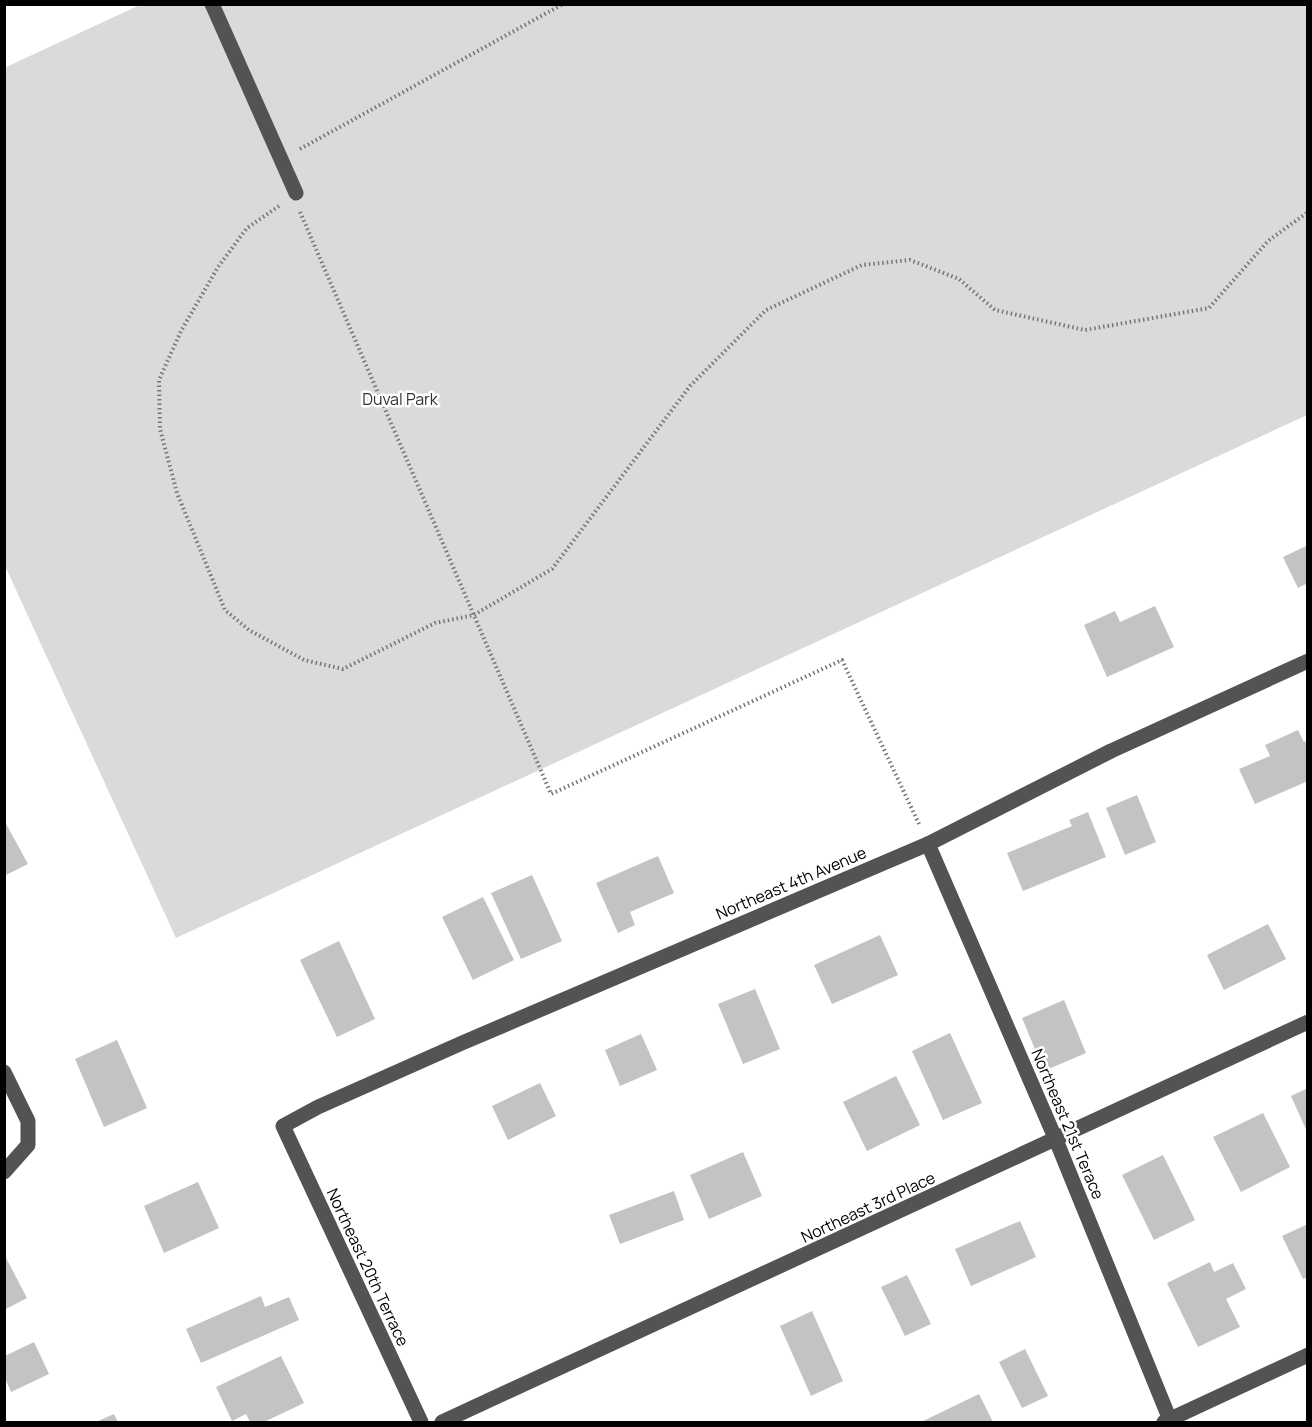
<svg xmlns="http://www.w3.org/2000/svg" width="1312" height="1427" font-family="Manrope,sans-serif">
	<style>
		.green { fill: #dadada }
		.building { fill: #c3c3c3 }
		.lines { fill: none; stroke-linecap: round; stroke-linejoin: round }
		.path { stroke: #757575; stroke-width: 4; stroke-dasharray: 1.5 3; stroke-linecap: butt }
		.minor { stroke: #535353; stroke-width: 15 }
		.labels { text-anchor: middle; stroke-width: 5; stroke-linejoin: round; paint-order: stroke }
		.park-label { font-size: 16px; fill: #313131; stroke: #fff }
		.street-label { font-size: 16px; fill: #000; stroke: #fff }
	</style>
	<rect width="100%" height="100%" fill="#fff"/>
	<polygon class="green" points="142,4 1307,5 1307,415 176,938 5,566 4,68"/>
	<g class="building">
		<polygon points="1308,545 1308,583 1298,588 1283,557"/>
		<polygon points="1155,606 1174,647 1107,677 1084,625 1115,611 1120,622"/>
		<polygon points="1298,730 1304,742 1308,740 1308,781 1255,804 1239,769 1270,756 1265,745"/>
		<polygon points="1137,795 1156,842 1125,855 1106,808"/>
		<polygon points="1088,812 1106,857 1023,891 1007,853 1072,826 1069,820"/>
		<polygon points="4,820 28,864 4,876"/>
		<polygon points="658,856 674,893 630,912 635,925 618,933 596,883"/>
		<polygon points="532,875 562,941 521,959 491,893"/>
		<polygon points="483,897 514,960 473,980 442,917"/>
		<polygon points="1268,924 1286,959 1224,990 1207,955"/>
		<polygon points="880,935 898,975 832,1004 814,965"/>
		<polygon points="339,941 375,1019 337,1037 300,960"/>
		<polygon points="755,989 780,1049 743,1064 718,1004"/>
		<polygon points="1064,1000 1086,1053 1044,1071 1022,1018"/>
		<polygon points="950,1033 982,1103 943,1120 912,1051"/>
		<polygon points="641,1034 657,1070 620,1086 605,1050"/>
		<polygon points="117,1040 147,1108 104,1127 75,1059"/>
		<polygon points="896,1076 920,1125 867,1151 843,1102"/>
		<polygon points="540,1083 556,1116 508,1140 492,1106"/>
		<polygon points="1308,1088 1308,1134 1291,1096"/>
		<polygon points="1263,1113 1290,1167 1241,1192 1213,1137"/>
		<polygon points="743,1152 762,1196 709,1219 690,1175"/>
		<polygon points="1163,1155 1195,1220 1154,1240 1122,1175"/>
		<polygon points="198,1182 219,1228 164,1253 144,1206"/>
		<polygon points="674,1191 684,1220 620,1244 609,1215"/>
		<polygon points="1020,1221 1036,1257 971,1286 955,1249"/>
		<polygon points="1308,1224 1308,1277 1303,1279 1282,1236"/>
		<polygon points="4,1254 27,1298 4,1310"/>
		<polygon points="1210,1262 1214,1272 1233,1263 1246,1289 1226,1299 1240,1327 1198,1347 1167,1283"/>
		<polygon points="907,1275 931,1324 905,1336 881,1287"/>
		<polygon points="261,1296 265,1307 289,1297 299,1320 201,1363 186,1329"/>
		<polygon points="812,1311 843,1381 811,1396 780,1326"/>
		<polygon points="34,1342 49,1374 11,1392 5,1378 5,1356"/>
		<polygon points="1025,1349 1048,1396 1022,1408 999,1362"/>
		<polygon points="281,1356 304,1403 264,1422 250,1422 246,1414 232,1421 216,1387"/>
		<polygon points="979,1394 993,1422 921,1422"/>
		<polygon points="114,1414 118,1422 96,1422"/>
	</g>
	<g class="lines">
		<g class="path">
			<polyline points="300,149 563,4"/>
			<polyline points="279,206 247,228 218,267 181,331 159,380 160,429 177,493 225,610 249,630 304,660 343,669 435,623 474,615 552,569 690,386 766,310 862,265 910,260 959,279 995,310 1085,330 1209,308 1268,241 1308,212"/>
			<polyline points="300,212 551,794 842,660 919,824"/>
		</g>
		<g class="minor">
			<polyline points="212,4 296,193"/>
			<polyline points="928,844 1056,1140 1170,1420"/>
			<polyline points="4,1072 28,1121 28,1145 4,1172"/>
			<polyline points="421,1422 283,1126 318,1107 462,1043 928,844 1111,751 1308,661"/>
			<polyline points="442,1422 1308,1022"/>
			<polyline points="1164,1422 1308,1355"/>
		</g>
	</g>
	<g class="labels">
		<g class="park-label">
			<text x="400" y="405">Duval Park</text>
		</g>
		<g class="street-label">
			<text transform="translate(791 883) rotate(-23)" y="6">Northeast 4th Avenue</text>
			<text transform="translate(1068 1124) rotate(67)" y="6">Northeast 21st Terace</text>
			<text transform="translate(868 1207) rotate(-25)" y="6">Northeast 3rd Place</text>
			<text transform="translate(368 1267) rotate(65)" y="6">Northeast 20th Terrace</text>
		</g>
	</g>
	<rect width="1312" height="1427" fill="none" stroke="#000000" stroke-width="12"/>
</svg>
